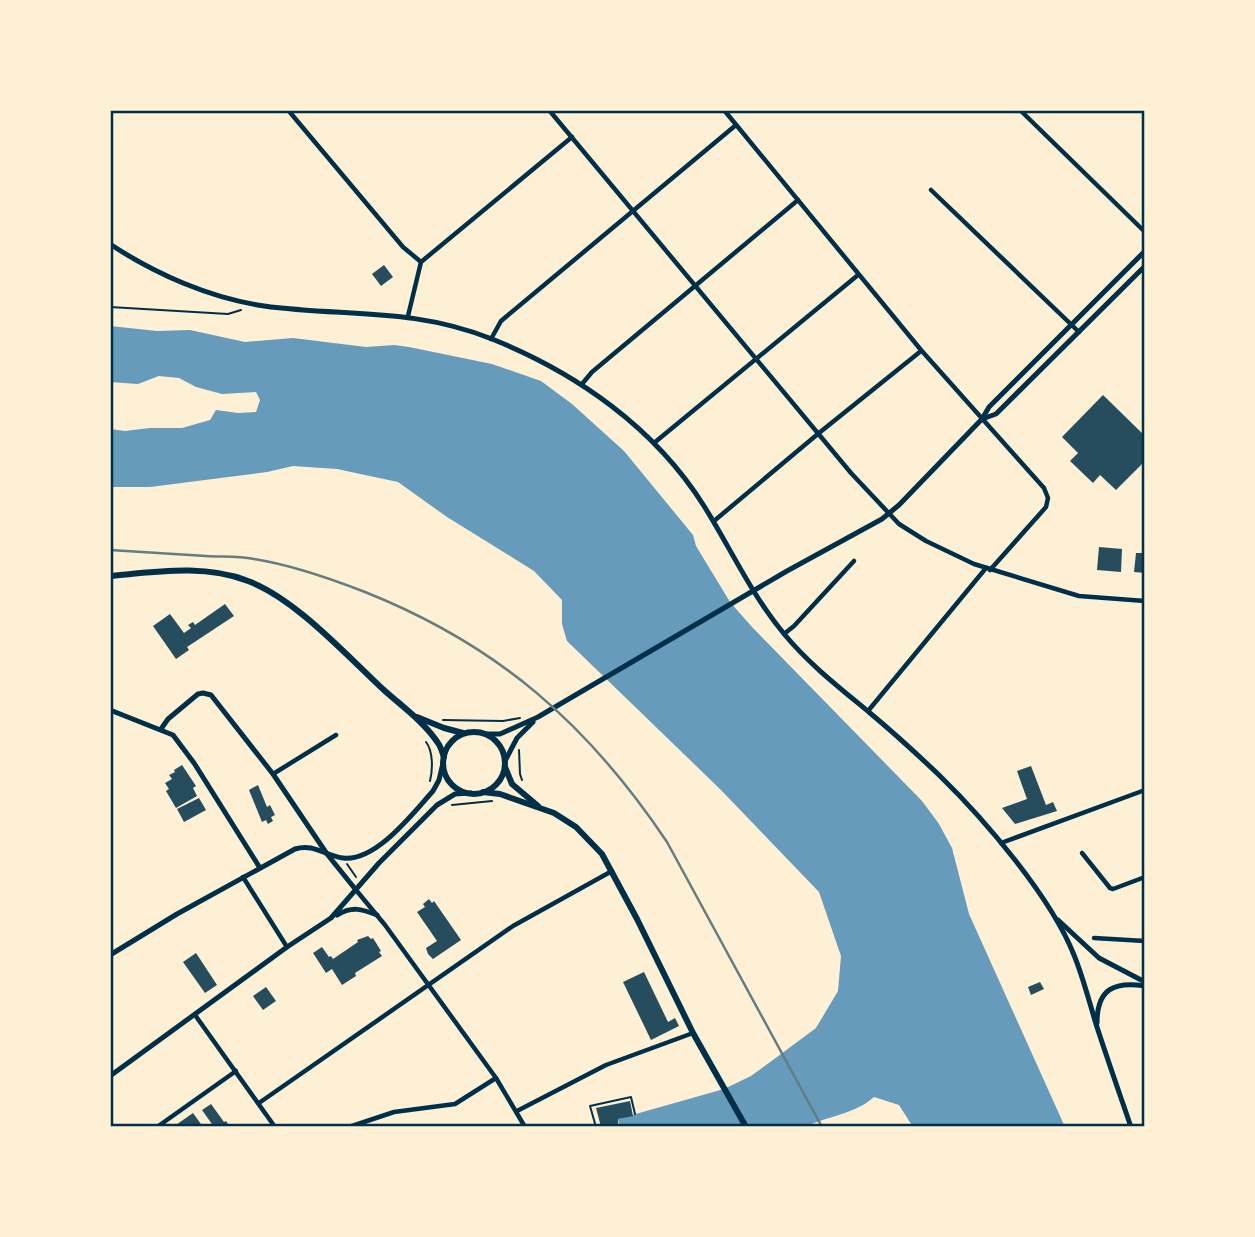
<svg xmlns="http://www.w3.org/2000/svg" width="1255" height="1237" font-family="'DM Sans',sans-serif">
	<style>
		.water { fill: #669bbc }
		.building { fill: #264d5e }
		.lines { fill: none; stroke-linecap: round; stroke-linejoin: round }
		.path { stroke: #003049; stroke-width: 2 }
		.minor { stroke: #003049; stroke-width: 4.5 }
		.tertiary { stroke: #003049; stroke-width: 5 }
		.primary { stroke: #003049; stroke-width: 6 }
		.rail { stroke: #657d81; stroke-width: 2.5 }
		.neatline { fill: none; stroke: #003049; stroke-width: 2.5 }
	</style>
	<rect width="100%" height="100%" fill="#fdf0d5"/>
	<path class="water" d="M 110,326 L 157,331 L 190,330 L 245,342 L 293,338 L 366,347 L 394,345 L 409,347 L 492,364 L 541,381 L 572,404 L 624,451 L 693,535 L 696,546 L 730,602 L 752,627 L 922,801 L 939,824 L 952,848 L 969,914 L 1065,1127 L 913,1127 L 899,1105 L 874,1097 C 855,1114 828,1116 805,1127 L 651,1127 L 651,1124 L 625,1127 L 624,1124 L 619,1124 L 618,1119 L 724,1089 L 751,1076 L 781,1054 L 816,1028 L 838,991 L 841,956 L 819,892 L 720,789 L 567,641 L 562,624 L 562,600 L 534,571 L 447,517 L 398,482 L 337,469 L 293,466 L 267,472 L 150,487 L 110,487 L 110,429 L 125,431 L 150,428 L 182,428 L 210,420 L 216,410 L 238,413 L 256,412 L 260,400 L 256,392 L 222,394 L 196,387 L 179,378 L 159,376 L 138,384 L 110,382 Z"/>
	<g class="building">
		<polygon points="384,265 393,277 381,286 372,274"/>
		<polygon points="1103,395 1145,436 1145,461 1116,490 1100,475 1093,483 1070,461 1078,453 1062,437"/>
		<polygon points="1099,547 1122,549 1121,572 1097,570"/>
		<polygon points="1136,553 1145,553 1145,573 1134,572"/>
		<polygon points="225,604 234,616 187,647 189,650 176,659 153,626 170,614 184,633 191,628 188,625 193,622 195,625"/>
		<polygon points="182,765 196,786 193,788 197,796 176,808 166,791 169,789 165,783 172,779 169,775 175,772 174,770"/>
		<polygon points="1031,766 1046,805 1053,802 1057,811 1015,824 1002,808 1027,799 1017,771"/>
		<polygon points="258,785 267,807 270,805 275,815 271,817 273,821 268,824 266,820 262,822 249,790"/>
		<polygon points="199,798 206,810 184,822 177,809"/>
		<polygon points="429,899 432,903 434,901 461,940 433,959 428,954 426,948 437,941 417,912 425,907 423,904"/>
		<polygon points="368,936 371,939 373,938 381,951 379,952 382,956 355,973 356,976 342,985 332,969 326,973 313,953 322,947 329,957 331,956 333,959 358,942 357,940"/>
		<polygon points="196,953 217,985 205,993 183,962"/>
		<polygon points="644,972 668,1022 675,1018 679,1026 651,1040 623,982"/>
		<polygon points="1040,982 1044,989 1031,995 1028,987"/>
		<polygon points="266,987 276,1001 263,1010 253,996"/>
		<polygon points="630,1101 633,1116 618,1119 618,1127 601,1127 596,1108"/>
		<polygon points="211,1104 224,1122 226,1121 230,1127 214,1127 202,1110"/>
		<polygon points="193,1113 203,1127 173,1127"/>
	</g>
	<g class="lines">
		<g class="path">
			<polyline points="110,307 228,314 241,310"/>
			<polyline points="443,720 503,721 520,718"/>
			<path d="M 426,742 C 433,751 433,769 430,781"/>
			<polyline points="519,750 520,774 522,780"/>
			<polyline points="452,805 492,801"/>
			<polyline points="347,864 356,877"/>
			<polyline points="596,1127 590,1106 631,1097 635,1114"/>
		</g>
		<g class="minor">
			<polyline points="288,110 403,247 421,262"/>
			<polyline points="549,110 851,473 899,524 926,541 974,564 1079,596 1145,601"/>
			<polyline points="724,110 921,350 1044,488 1048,498 1046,507 990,570"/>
			<polyline points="1020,110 1145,232"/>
			<polyline points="931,190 1079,332"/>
			<polyline points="408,316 421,262 572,137"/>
			<polyline points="491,339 501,321 736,125"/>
			<polyline points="582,384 592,372 798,200"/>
			<polyline points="654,443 858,275"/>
			<polyline points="714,521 819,433 921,351"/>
			<polyline points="784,634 794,626 854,561"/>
			<polyline points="868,711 986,568"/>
			<polyline points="273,774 336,735"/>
			<polyline points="1001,843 1145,790"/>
			<polyline points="1082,853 1110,888 1113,889 1145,877"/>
			<polyline points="243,877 287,947"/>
			<polyline points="356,890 385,925 496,1078 525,1127"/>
			<polyline points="1094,938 1145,941"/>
			<polyline points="195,1015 275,1127"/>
			<polyline points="259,1103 513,926 612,871"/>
			<polyline points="517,1111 606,1065 693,1033"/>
			<polyline points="157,1127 236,1071"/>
			<polyline points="349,1127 394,1112 455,1104 496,1078"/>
		</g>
		<g class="tertiary">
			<path d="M 110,244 C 155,274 210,298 264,306 C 344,317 412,307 492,339 C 577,373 655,428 704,506 C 731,549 752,596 785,635 C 810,665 840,688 870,713 C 894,733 917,754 940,776 C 985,820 1051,897 1074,955 C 1083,977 1089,1001 1096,1024 C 1107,1058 1119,1092 1131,1127"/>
			<polyline points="982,419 996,414 1145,266"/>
			<polyline points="110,710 173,735 194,763 260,868"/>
			<polyline points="161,729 168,719 198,694 203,693 211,695 273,774 327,854 356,890"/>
			<polyline points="485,734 500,734 538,717 787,571 882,519 899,505 982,419 989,407 1145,251"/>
			<polyline points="505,761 517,738 533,722"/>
			<path d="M 337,915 C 352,906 362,909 377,915"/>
			<polyline points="1058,920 1099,958 1145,982"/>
			<path d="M 110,955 L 177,914 L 295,849 C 314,843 325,856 343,858 C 376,862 413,813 433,791 L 439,780 L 443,763"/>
			<path d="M 1097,1023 C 1097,989 1114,981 1145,986"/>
			<polyline points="110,1076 287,947 331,918 379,863 437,805 455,794 471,793"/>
		</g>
		<g class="primary">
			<path d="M 110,576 C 156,572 204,564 248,581 C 296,599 346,655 385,691 C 403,707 424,722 438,743 C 441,747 442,752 444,757"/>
			<polyline points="417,717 444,728 463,733"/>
			<circle cx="474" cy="763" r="31"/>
			<polyline points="505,767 512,784 538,806"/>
			<polyline points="483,792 500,794 554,813 576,827 602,854 637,919 693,1033 746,1127"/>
		</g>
		<path class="rail" d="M 110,550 C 142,552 174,554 206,556 C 221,557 238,556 254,559 C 292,565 329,578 365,592 C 498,645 588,724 667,842 L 822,1127"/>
	</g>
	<rect width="1255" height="1237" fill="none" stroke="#fdf0d5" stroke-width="224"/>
	<rect x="112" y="112" width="1031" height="1013" class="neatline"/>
</svg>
